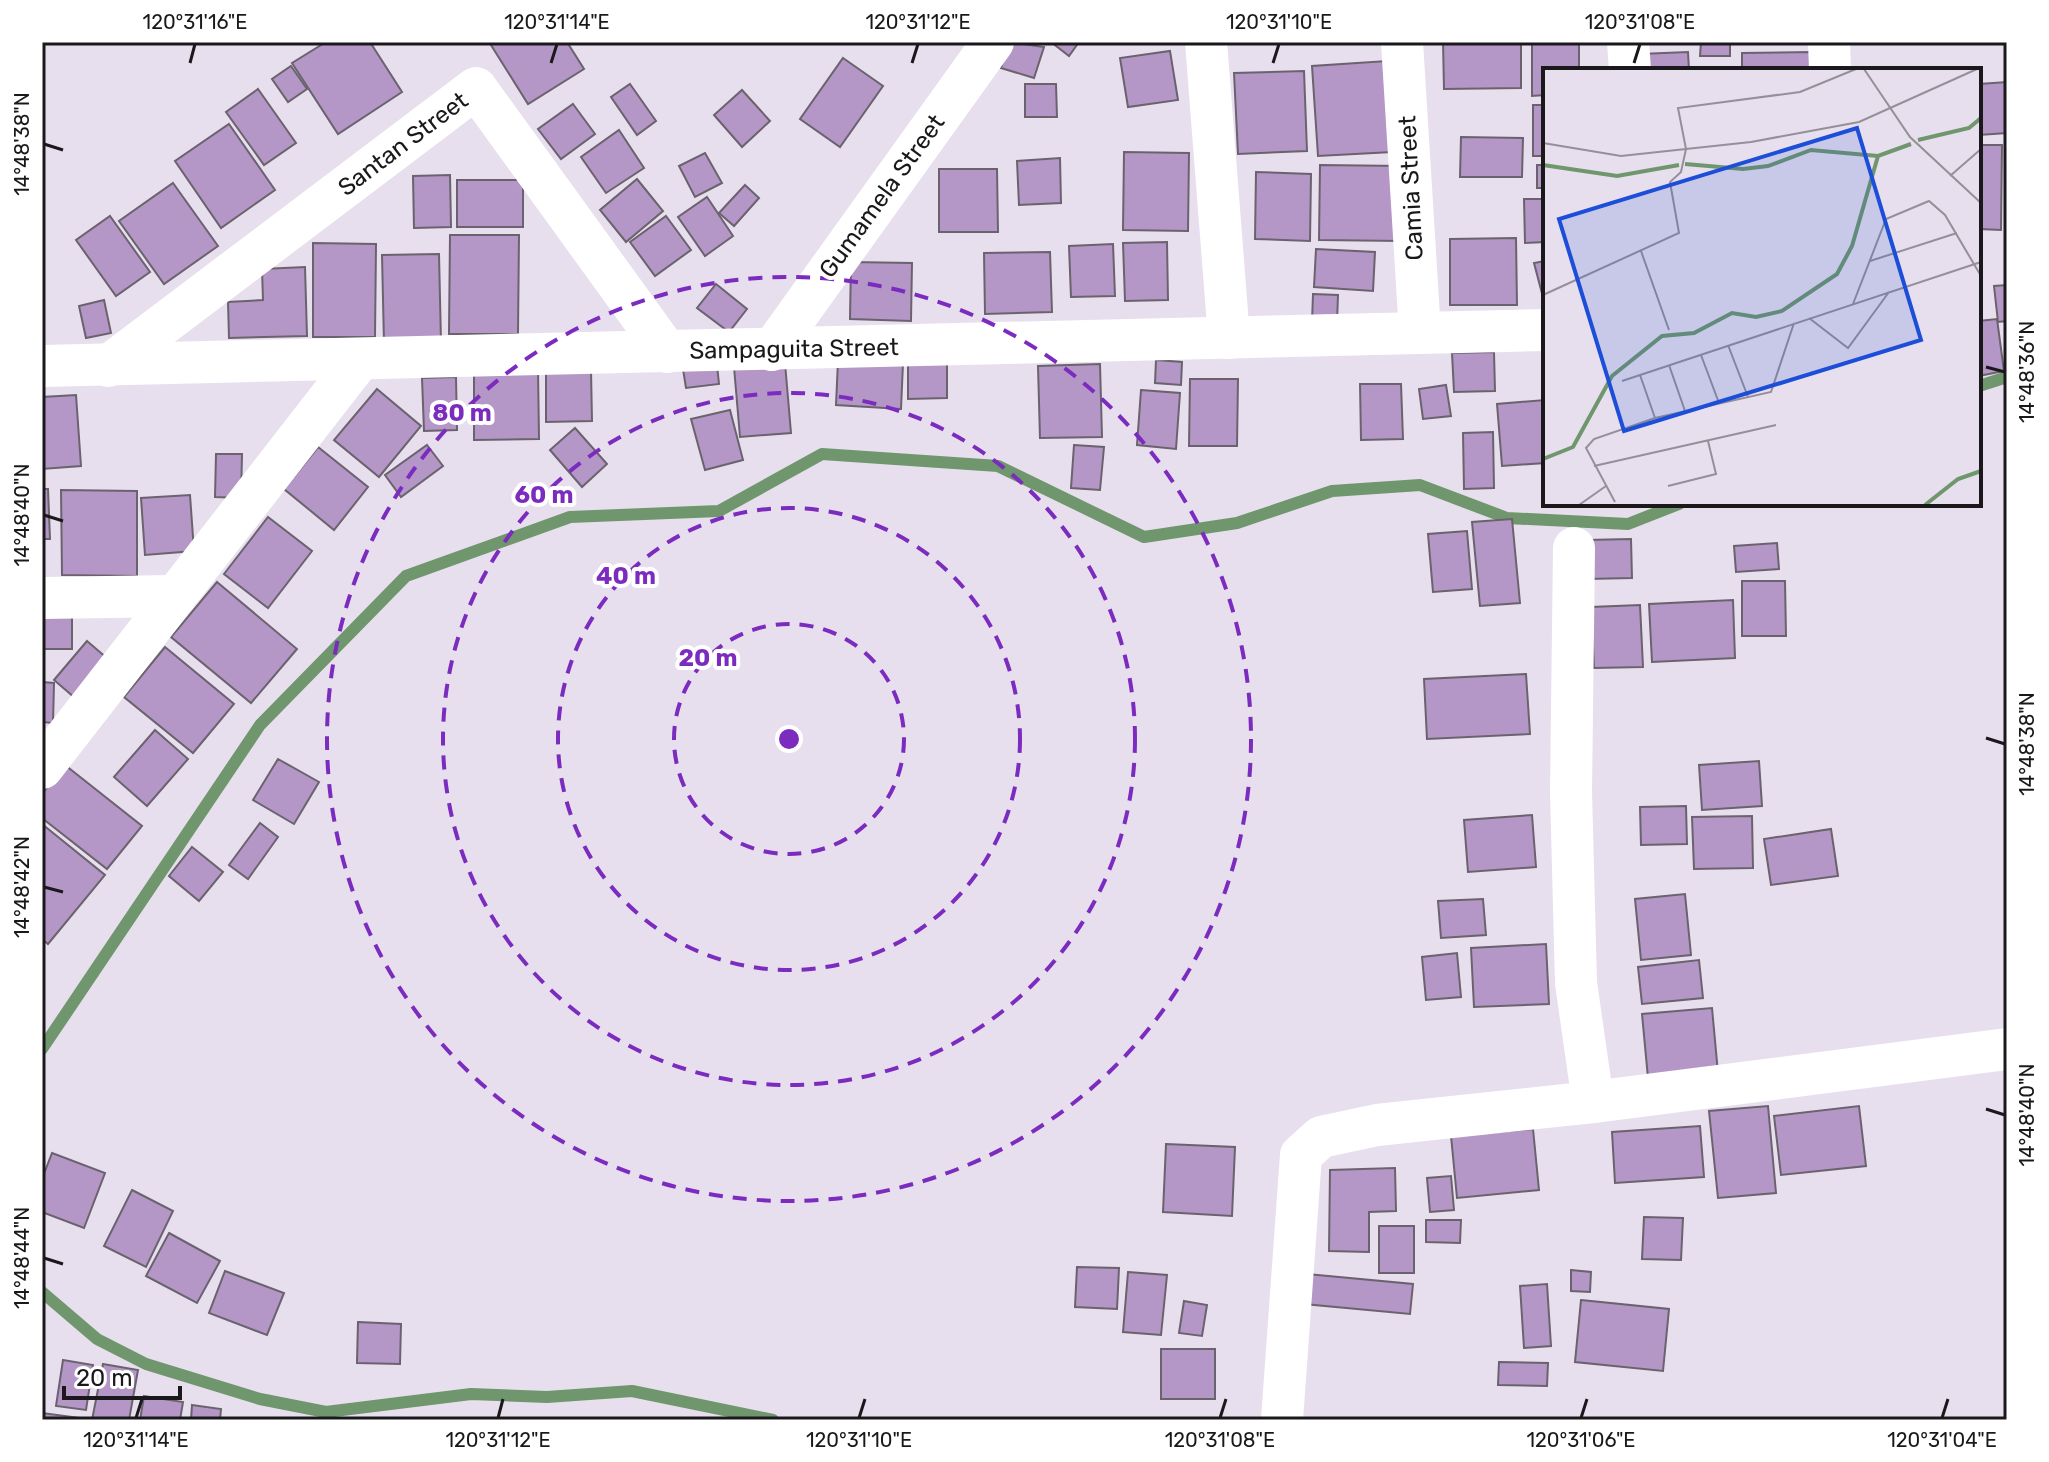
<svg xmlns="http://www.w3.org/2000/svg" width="2049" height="1462" font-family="Rubik,sans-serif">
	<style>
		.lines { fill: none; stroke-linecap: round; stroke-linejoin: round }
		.stream { stroke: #6f966d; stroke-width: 12 }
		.building { fill: #b497c6; stroke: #6a636e; stroke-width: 2 }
		.minor { stroke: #fff; stroke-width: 42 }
		.ticks { fill: none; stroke: #1b181c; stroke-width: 3 }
		.ring { fill: none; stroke: #7b2cbf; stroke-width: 4; stroke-dasharray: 14 10 }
		.labels { text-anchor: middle; stroke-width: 8; stroke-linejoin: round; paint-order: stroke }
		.street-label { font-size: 24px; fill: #1b181c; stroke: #fff }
		.inset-river { fill: none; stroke: #6f966d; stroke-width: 4 }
		.inset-road { fill: none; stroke: #958f99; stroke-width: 2 }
		.view { fill: #1d4ed8; fill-opacity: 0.15; stroke: #1d4ed8; stroke-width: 4 }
		.inset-edge { fill: none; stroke: #1b181c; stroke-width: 4 }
		.centre { fill: #7b2cbf; stroke: #fff; stroke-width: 4 }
		.ring-label { font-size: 24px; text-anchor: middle; font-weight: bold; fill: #7b2cbf; stroke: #fff; stroke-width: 8; stroke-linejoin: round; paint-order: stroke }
		.neatline { fill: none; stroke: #1b181c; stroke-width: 3 }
		.ticks-label { font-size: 20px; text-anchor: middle; fill: #1b181c }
	</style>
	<rect width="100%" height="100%" fill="#e7dfed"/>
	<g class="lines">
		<g class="stream">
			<polyline points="1979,386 2007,377"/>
			<polyline points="42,1049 260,725 406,576 570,517 719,511 822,454 998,466 1144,537 1237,523 1332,491 1420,485 1507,518 1628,524 1679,504"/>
			<polyline points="42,1292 97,1339 146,1364 260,1399 326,1412 471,1394 547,1397 632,1391 773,1420"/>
		</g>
	</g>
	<g class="building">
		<polygon points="326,42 370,42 402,92 338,134 292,63"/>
		<polygon points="496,42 567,42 584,69 528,104 491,45"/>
		<polygon points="1009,42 1044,47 1034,78 1001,68"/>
		<polygon points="1051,42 1079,42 1069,56"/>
		<polygon points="1443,42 1521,42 1521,88 1444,89"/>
		<polygon points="1532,42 1579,42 1579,70 1545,70 1545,95 1532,96"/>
		<polygon points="1701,42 1730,42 1730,56 1700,56"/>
		<polygon points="1170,51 1178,100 1128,107 1120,58"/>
		<polygon points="1688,52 1689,70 1640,70 1640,54"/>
		<polygon points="1813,52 1813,70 1742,70 1742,53"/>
		<polygon points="843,58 883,86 840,147 800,119"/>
		<polygon points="1387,61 1392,152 1318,156 1312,66"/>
		<polygon points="291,66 307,89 288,102 272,79"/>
		<polygon points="1304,71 1307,151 1238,154 1234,73"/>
		<polygon points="2007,82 2007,133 1979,135 1979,84"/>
		<polygon points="630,84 656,121 637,135 611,97"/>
		<polygon points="1025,84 1056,84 1057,117 1025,117"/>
		<polygon points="258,89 296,143 264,165 226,112"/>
		<polygon points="742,90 770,121 742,147 714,115"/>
		<polygon points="573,104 595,134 561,159 538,129"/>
		<rect x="1533" y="105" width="12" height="51"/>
		<polygon points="229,124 275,190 221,228 175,161"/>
		<polygon points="619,130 644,168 606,193 581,157"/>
		<polygon points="1461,137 1523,138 1522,177 1460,177"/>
		<polygon points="1979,145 2002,145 2001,230 1979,229"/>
		<polygon points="1124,152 1189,153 1188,231 1123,230"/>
		<polygon points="705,153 722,183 695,197 679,166"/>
		<polygon points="1060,158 1061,203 1019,205 1017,161"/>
		<polygon points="1320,165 1402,166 1402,241 1319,240"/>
		<rect x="1537" y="165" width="8" height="23"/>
		<polygon points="939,169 997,169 998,232 939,232"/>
		<polygon points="1256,172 1311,174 1310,241 1255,239"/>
		<polygon points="450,175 451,227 414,228 413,176"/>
		<polygon points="637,179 663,211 626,242 600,210"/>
		<rect x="457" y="180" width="66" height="47"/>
		<polygon points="173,183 218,246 164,284 119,221"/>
		<polygon points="745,185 759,198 734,226 719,213"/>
		<polygon points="707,197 733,236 705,256 678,217"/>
		<polygon points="1524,199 1545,199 1545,242 1525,243"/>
		<polygon points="110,216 150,272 116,296 76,240"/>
		<polygon points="666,216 691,250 655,276 630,242"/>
		<polygon points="450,235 519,235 518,334 449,334"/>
		<polygon points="1516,238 1517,305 1450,305 1450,239"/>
		<polygon points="1167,242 1168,300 1125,301 1123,243"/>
		<polygon points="313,243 376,244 375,337 313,337"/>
		<polygon points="1113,244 1115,296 1071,297 1069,246"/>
		<polygon points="1316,249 1375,252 1373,291 1314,287"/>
		<polygon points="1050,252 1052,312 985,314 984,253"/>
		<polygon points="439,254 441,342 384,343 382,255"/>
		<polygon points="1545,261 1545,305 1534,263"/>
		<polygon points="851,262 912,263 911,321 850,319"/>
		<polygon points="305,267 307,336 229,338 228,302 263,300 262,269"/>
		<polygon points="716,284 747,309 729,332 697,308"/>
		<polygon points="2007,285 2007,321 1998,322 1994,286"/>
		<polygon points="1313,294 1338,295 1337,323 1312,322"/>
		<polygon points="104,300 111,333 86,338 79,306"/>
		<polygon points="1997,319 2004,371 1979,376 1979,321"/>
		<polygon points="1494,352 1495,391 1454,392 1452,353"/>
		<polygon points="1156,360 1182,362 1181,385 1155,383"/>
		<polygon points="838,361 903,363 901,409 836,405"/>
		<polygon points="908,362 947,362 947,398 908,399"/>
		<polygon points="785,363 791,433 740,437 734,367"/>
		<polygon points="1100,364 1102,437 1040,438 1038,366"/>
		<polygon points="717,365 719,384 686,388 683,369"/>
		<polygon points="538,369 539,439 474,440 474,370"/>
		<polygon points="546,370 591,370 592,421 546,422"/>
		<polygon points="456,377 457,430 424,431 422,378"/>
		<polygon points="1190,379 1238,379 1237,446 1189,446"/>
		<polygon points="1360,384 1401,384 1403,439 1361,440"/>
		<polygon points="1446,385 1451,416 1423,419 1419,389"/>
		<polygon points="377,389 421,426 379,477 334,440"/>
		<polygon points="1141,390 1180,393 1176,449 1137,445"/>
		<polygon points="76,395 81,466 42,469 42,397"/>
		<polygon points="1545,400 1545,463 1502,466 1497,404"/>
		<polygon points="730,410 743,460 705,470 691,419"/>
		<polygon points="575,428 607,464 582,487 550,450"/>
		<polygon points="1493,432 1494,488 1464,489 1463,433"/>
		<polygon points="427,445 443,466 401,497 385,475"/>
		<polygon points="1074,445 1104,447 1100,490 1071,488"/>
		<polygon points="318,447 368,487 334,530 284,489"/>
		<polygon points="216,454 242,454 241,498 215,497"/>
		<polygon points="42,489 48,489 50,539 42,539"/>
		<polygon points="61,490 137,491 137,576 62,575"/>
		<polygon points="190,495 194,551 145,555 141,498"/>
		<polygon points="268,517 312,551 268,608 224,574"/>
		<polygon points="1512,519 1520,603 1480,606 1472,522"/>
		<polygon points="1467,531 1472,589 1433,592 1428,534"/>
		<polygon points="1631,539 1632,578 1587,579 1586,540"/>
		<polygon points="1777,543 1779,569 1736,572 1734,546"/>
		<polygon points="1742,581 1785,581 1786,636 1742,636"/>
		<polygon points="217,582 297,649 251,703 171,637"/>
		<polygon points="1733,600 1735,658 1652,662 1649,604"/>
		<polygon points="1640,605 1643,667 1594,668 1591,607"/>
		<polygon points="72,613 72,649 42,649 42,614"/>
		<polygon points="87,641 108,659 75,698 54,680"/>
		<polygon points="165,647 234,704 193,753 124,697"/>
		<polygon points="1526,674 1530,734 1427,739 1424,679"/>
		<polygon points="42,682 54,683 53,723 42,722"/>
		<polygon points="155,730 188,759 147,806 114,777"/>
		<polygon points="278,759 319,782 294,824 253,800"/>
		<polygon points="1759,761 1762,806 1702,810 1699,765"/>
		<polygon points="65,765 142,826 107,869 42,818 42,794"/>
		<polygon points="1686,806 1687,844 1641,845 1640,807"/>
		<polygon points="1532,815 1536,867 1468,872 1464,820"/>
		<polygon points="1752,816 1753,868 1694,869 1692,817"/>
		<polygon points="260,823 278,837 248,879 229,865"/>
		<polygon points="42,824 105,875 48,944 42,939"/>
		<polygon points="1831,829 1838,876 1771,885 1764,839"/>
		<polygon points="192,847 223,872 199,901 169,876"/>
		<polygon points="1685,894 1691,955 1641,960 1635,899"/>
		<polygon points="1483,899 1486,935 1441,938 1438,901"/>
		<polygon points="1546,944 1549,1004 1474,1007 1471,948"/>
		<polygon points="1457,953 1461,997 1426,1000 1422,957"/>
		<polygon points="1699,960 1703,998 1642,1004 1638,967"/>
		<polygon points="1712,1008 1718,1073 1648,1078 1642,1014"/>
		<polygon points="1768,1106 1776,1193 1718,1198 1709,1111"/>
		<polygon points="1859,1106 1866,1166 1781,1175 1774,1116"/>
		<polygon points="1700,1126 1704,1177 1615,1183 1612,1132"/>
		<polygon points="1533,1129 1539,1190 1457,1198 1451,1136"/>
		<polygon points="1166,1144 1235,1147 1232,1216 1163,1212"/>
		<polygon points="52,1153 105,1173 84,1228 42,1212 42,1179"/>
		<polygon points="1395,1168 1396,1211 1369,1212 1369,1252 1329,1251 1330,1170"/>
		<polygon points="1451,1176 1454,1210 1430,1212 1427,1178"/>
		<polygon points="132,1190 173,1211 146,1267 104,1246"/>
		<polygon points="1644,1217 1683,1218 1681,1260 1642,1259"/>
		<polygon points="1426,1220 1461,1220 1460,1243 1426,1242"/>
		<rect x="1379" y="1226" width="35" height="47"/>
		<polygon points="169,1233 220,1261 197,1303 146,1276"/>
		<polygon points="1077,1267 1119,1268 1117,1309 1075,1307"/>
		<polygon points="1571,1270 1591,1272 1590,1292 1571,1291"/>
		<polygon points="225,1271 284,1293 267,1335 209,1313"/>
		<polygon points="1128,1272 1167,1275 1161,1335 1123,1332"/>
		<polygon points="1307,1274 1413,1284 1410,1314 1304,1304"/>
		<polygon points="1547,1284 1551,1346 1524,1348 1520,1286"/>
		<polygon points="1581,1300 1669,1309 1663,1371 1575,1362"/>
		<polygon points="1184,1301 1207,1305 1202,1336 1179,1333"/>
		<polygon points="358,1322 401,1324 400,1364 357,1363"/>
		<rect x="1161" y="1349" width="54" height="50"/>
		<polygon points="63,1360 93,1365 86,1410 56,1406"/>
		<polygon points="1499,1362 1548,1363 1547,1386 1498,1385"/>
		<polygon points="103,1364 138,1370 129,1420 92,1420"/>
		<polygon points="144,1396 183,1402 180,1420 140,1420"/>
		<polygon points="192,1405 221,1409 220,1420 191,1420"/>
		<polygon points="42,1413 80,1418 79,1420 42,1420"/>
	</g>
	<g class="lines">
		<g class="minor">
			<polyline points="1206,42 1229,338"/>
			<polyline points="1402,42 1420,333"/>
			<polyline points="1628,42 1630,70"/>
			<polyline points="1829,42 1830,70"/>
			<polyline points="772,350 993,42"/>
			<polyline points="42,366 1545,330"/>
			<polyline points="108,366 476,88 667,352"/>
			<polyline points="1574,548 1571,792 1576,983 1593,1102"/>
			<polyline points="42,598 174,596"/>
			<polyline points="42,768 360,359"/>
			<polyline points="1282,1420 1301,1155 1321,1137 1377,1125 1593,1102 2007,1049"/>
		</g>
	</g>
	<path class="ticks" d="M 190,63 L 195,44M 551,63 L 557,44M 912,63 L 918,44M 1273,63 L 1279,44M 1634,63 L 1640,44M 44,144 L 63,150M 1986,367 L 2005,372M 44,515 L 63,521M 1986,738 L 2005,744M 44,887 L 63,892M 1986,1109 L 2005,1115M 44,1258 L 63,1264M 136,1418 L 142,1399M 498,1418 L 503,1399M 859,1418 L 865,1399M 1220,1418 L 1226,1399M 1581,1418 L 1587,1399M 1942,1418 L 1948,1399"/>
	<g class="ring">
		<circle cx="789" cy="739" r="115"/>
		<circle cx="789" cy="739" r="231"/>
		<circle cx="789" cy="739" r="346"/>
		<circle cx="789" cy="739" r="462"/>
	</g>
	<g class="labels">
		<g class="street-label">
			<text transform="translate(403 144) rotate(-37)" y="8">Santan Street</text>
			<text transform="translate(1411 188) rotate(-93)" y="8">Camia Street</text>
			<text transform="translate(882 196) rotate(-54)" y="8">Gumamela Street</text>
			<text transform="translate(794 349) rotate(-1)" y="8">Sampaguita Street</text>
		</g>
	</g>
	<g transform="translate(1543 68)">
		<rect width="438" height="438" fill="#e7dfed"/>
		<path class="inset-river" d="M 375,72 L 426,60 L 438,50M 142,96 L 200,101 L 225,98 L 268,82 L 335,88 L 368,76M 0,97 L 74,108 L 136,97M 0,391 L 30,379 L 69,308 L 119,268 L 151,265 L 189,245 L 213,249 L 239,243 L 294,206 L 309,178 L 335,88M 382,437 L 415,411 L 438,403"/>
		<path class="inset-road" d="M 321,1 L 367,69 L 438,135M 0,75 L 78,88 L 208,74 L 316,54 L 434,1M 407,108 L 438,81M 98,183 L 126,262M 327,193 L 414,165M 0,227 L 136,165 L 127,114 L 138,104 L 143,81 L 135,40 L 257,24 L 313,1M 310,236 L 343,151 L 386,133 L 402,147 L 438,208M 266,250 L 305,280 L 346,224M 185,277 L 205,329M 158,287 L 176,335M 126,297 L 142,343M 97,307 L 112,350M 79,313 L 438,194M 51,398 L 233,357M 125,418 L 173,406 L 165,373M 72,434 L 43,380 L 51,371 L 112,350 L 228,324 L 251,255M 36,437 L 63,418"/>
		<path class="view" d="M 314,60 L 378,272 L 81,363 L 16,151 Z"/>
		<rect width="438" height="438" class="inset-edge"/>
	</g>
	<circle cx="789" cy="739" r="12" class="centre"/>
	<g class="ring-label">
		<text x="462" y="421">80 m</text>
		<text x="544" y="503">60 m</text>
		<text x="626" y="584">40 m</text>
		<text x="708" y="666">20 m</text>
	</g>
	<rect width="2049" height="1462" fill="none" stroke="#ffffff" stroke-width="88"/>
	<path d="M64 1386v12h116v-12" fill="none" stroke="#1b181c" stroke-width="4"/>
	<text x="76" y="1386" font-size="24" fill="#1b181c" stroke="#ffffff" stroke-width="6" paint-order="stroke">20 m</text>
	<rect x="44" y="44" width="1961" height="1374" class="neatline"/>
	<g class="ticks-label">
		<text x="195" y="29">120°31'16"E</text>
		<text x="557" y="29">120°31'14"E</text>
		<text x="918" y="29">120°31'12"E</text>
		<text x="1279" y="29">120°31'10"E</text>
		<text x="1640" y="29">120°31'08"E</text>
		<text transform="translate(22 144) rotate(-90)" y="7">14°48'38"N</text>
		<text transform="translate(2027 372) rotate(-90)" y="7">14°48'36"N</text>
		<text transform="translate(22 515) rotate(-90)" y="7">14°48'40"N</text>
		<text transform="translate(2027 744) rotate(-90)" y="7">14°48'38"N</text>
		<text transform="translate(22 887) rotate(-90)" y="7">14°48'42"N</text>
		<text transform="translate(2027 1115) rotate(-90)" y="7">14°48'40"N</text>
		<text transform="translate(22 1258) rotate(-90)" y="7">14°48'44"N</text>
		<text x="136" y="1447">120°31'14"E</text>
		<text x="498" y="1447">120°31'12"E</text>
		<text x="859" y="1447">120°31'10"E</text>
		<text x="1220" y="1447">120°31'08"E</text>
		<text x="1581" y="1447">120°31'06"E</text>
		<text x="1942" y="1447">120°31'04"E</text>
	</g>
</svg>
